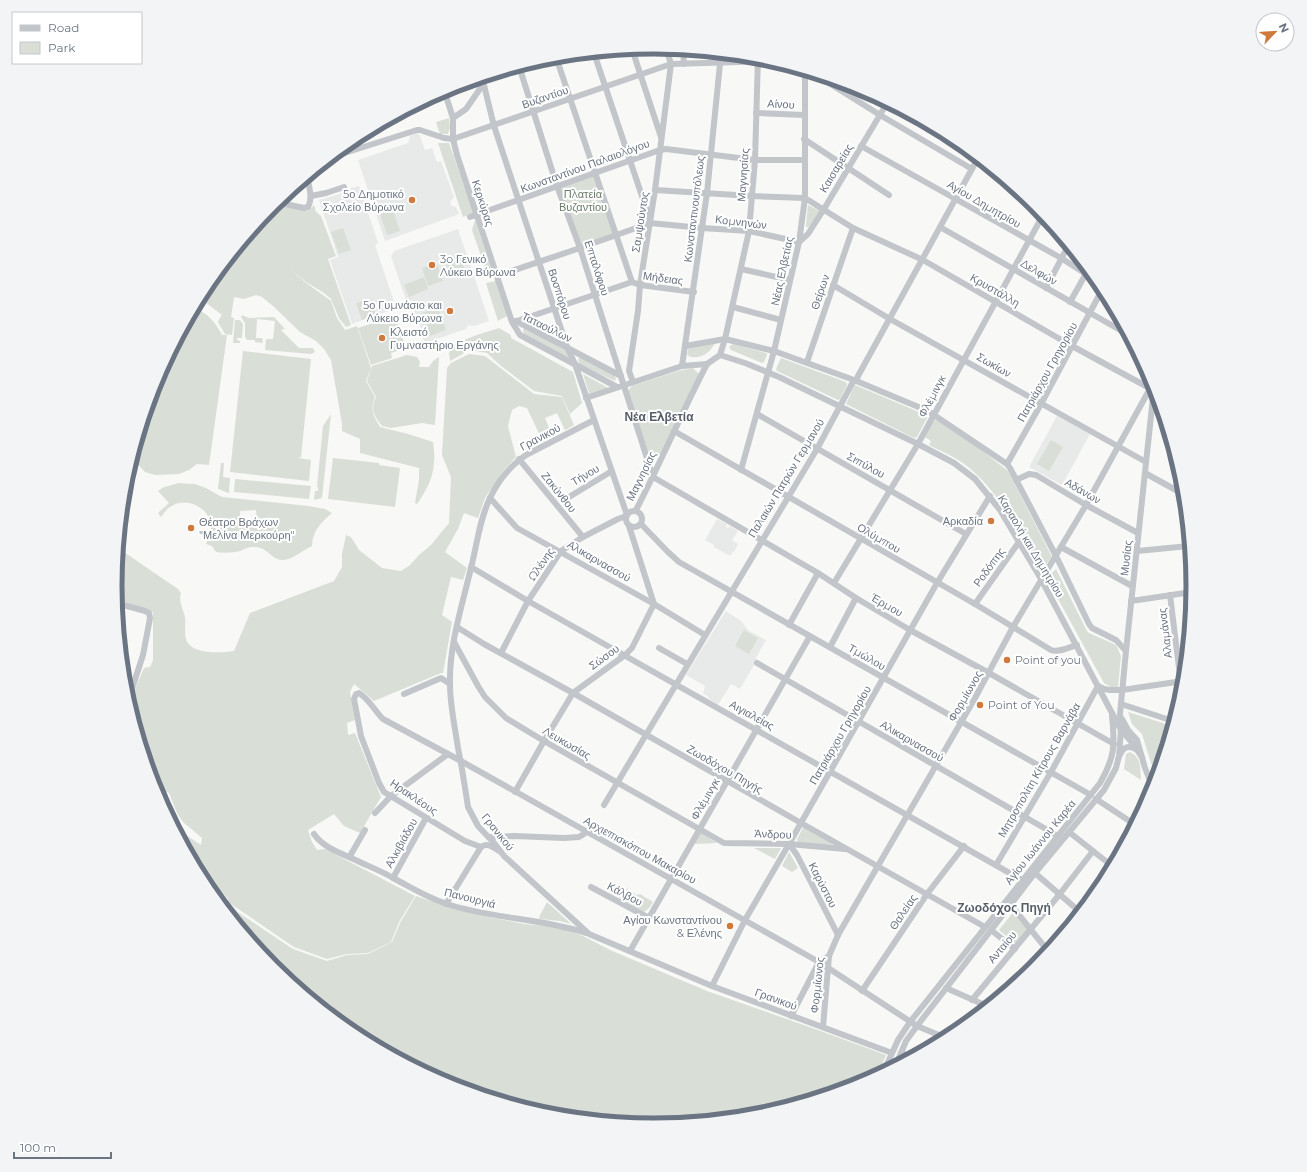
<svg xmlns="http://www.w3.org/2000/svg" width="1307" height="1172" font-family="Montserrat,sans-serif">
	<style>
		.built { fill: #e8eae9 }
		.green { fill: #d9ded7; fill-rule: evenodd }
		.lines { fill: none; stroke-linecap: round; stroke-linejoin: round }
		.minor { stroke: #c2c5c9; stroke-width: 6 }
		.poi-dot { fill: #d0793d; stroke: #fff; stroke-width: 1.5 }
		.labels { text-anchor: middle; stroke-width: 4; stroke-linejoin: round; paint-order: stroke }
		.street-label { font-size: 11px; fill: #6a7483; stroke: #fff }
		.poi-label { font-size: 11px; fill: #6a7483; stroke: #fff; text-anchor: start }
		.park-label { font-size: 11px; fill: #697b69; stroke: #fff }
		.neighbourhood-label { font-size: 12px; font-weight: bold; fill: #575e69; stroke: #fff }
		.rim { fill: none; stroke: #6a7483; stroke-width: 5 }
	</style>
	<rect width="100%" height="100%" fill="#f8f8f6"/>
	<g class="built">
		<polygon points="416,133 419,134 425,150 432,148 437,162 441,161 454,197 450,202 452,206 456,207 459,214 385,241 358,160 408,143 410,136"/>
		<polygon points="359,186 378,243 375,245 396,308 352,324 330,260 338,257 319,200 350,191 351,188"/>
		<polygon points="458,229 489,321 474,326 468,325 466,329 431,341 425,341 421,337 419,331 421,329 419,324 417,323 410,300 406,300 391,256 394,251"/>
		<polygon points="1057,416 1090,434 1062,485 1029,467"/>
		<polygon points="717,519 727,524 726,527 728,528 730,526 738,531 732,540 738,544 734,552 733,551 730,556 714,547 714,545 705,540"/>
		<polygon points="726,611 741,621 749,631 766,640 756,658 757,660 740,689 731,684 718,705 708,698 708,696 703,694 705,686 686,675"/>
	</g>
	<g class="green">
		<polygon points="449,118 450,128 448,134 440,134 436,122"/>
		<polygon points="438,143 449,143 474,213 463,217"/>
		<polygon points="595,173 616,234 580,248 557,186"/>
		<path d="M 274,203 L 308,211 L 314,205 L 316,212 L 321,216 L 336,256 L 328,259 L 351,325 L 346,327 L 339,318 L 331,299 L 324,293 L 306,282 L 290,269 L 305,282 L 331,301 L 337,318 L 345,330 L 357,326 L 371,368 L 366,381 L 375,397 C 370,411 373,415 380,427 L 408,434 L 433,442 C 437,467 432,483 417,504 L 415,503 L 419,480 L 419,468 L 360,453 L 360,439 L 342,431 L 342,424 L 331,360 L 324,349 L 316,341 L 300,332 L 273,306 L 262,297 L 256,295 L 244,299 L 234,297 L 231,317 L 234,318 L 232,335 L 225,334 L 218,322 L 223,312 L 222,315 L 205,302 L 198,300 L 205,286 Z"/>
		<polygon points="808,205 820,211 809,227 806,227 806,225"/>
		<polygon points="393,210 400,231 387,235 380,214"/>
		<polygon points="475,220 493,274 488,276 472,230"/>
		<polygon points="343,228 351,250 339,254 331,232"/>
		<polygon points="460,255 466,273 451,278 445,260"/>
		<polygon points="437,263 443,281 428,286 422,268"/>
		<polygon points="424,277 428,289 409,297 404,285"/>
		<polygon points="496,281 507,316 498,321 486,283"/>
		<polygon points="371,299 376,315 362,320 356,303"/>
		<path d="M 194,308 C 208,313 215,322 222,335 L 227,335 L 209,465 L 197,464 L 189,470 L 179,474 L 155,475 L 145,472 L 132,458 L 156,380 Z"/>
		<polygon points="438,308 446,330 430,336 422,313"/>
		<polygon points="242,315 249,318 274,317 285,329 281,330 299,348 313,348 315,352 311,354 265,350 266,340 267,339 273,339 275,321 257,319 256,338 262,338 263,343 255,342 255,340 247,340 245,337 245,323 241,317"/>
		<polygon points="395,316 406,348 391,353 392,358 371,365 358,328"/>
		<polygon points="235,320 240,320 243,324 242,338 237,338 237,340 240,341 240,343 233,343"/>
		<polygon points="525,327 566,351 569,358 524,335 523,330"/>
		<path d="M 499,328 L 511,335 L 511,338 L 573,372 L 582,403 L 570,414 L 562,396 L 534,391 L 500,365 L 487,353 L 470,350 L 450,361 L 449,353 C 455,339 485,333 499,328 Z"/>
		<path d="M 716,342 C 709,353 704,358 690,357 L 687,354 L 689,347 Z"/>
		<polygon points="733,344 766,353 767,355 764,362 762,363 731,350 729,347"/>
		<polygon points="243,351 311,359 301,457 298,458 311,460 309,481 230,472"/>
		<path d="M 469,354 L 485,356 L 534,394 L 562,397 L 574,425 L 565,430 L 557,413 L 545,418 L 553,437 L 543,442 L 527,408 L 519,406 L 512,410 L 508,426 L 516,457 L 504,470 L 485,498 L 478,518 L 464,513 L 458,529 L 445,552 L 467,568 L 463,580 L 451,577 L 442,615 L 452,622 L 443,673 L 441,673 L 374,701 L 354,684 L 350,692 L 355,720 L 347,723 L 348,735 L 355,733 L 381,797 L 360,833 L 344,826 L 334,814 L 308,830 L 312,842 L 317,850 L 325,849 L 415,896 L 399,922 L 391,942 L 368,953 L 347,954 L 327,959 L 294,947 L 228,902 L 228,899 L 202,869 L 182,836 L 183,833 L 201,845 L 202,838 L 183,822 L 177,813 L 169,793 L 154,786 L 152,779 L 152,771 L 149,769 L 146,761 L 147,748 L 142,746 C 140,741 141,736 140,731 C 138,724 132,717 132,711 C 130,696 139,681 144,668 L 150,667 L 153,660 L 153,612 L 116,599 L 115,586 L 118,548 L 178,589 L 181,593 C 178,601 183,609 185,617 C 186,624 184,632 186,639 C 190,655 222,653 234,651 L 250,613 L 334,581 L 342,567 L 342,554 L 346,535 L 351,537 L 359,550 L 382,568 L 401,571 L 410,565 L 420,554 L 431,545 L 449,523 L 451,477 L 442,455 L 447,368 L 451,363 Z"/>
		<path d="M 407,355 L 417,357 L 420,362 L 419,367 L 429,367 L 433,361 L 439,357 L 435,425 L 422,423 L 391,428 L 382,426 C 374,415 370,411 376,397 L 367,381 L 372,366 Z"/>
		<polygon points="579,358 582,358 613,374 616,378 615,381 580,365 578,360"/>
		<polygon points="781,358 846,382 847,385 840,399 838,400 777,371 776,369"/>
		<polygon points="693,368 699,374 661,454 658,457 653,458 649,457 628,391 632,386 678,371"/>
		<polygon points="583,374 610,389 590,396"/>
		<polygon points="855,385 926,415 927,418 917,437 914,438 846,404"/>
		<polygon points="331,414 322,498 314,500 315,491 318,491 318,487 317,487 323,426"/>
		<path d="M 935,420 L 940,422 L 976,446 L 1008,471 L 1051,555 L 1051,557 L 1044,568 L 1041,568 C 1020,533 1000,493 967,466 C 956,457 942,452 929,445 L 931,441 L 925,437 L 933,422 Z"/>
		<polygon points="1051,440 1063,447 1049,471 1037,464"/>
		<polygon points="333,458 379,463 379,465 400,468 395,507 328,499"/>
		<polygon points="221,463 224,463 223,477 230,478 229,493 218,489"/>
		<polygon points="235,479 311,486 309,499 234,492"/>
		<path d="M 179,483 L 195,484 L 206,488 L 222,497 L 308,506 L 325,509 L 332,513 C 321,522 312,532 312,546 C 299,552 285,568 271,555 C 266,551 262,547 255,547 C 250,546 245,549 240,551 C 232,553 224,553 216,552 L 212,546 L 206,544 C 208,539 211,535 211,529 C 212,508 186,495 170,507 C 166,509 164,514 161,517 L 158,513 L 169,503 L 158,491 L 164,487 ZM 256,510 L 257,522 L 240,523 L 240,511 Z"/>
		<polygon points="1056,569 1087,631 1089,633 1116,645 1121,656 1118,687 1111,687 1104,683 1051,586 1047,584 1050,575"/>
		<polygon points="744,630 758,638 749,654 735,646"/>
		<polygon points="1128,712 1172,726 1156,779 1142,734 1132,724"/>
		<path d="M 1130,752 C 1142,758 1140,768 1141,780 L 1124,769 L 1126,754 Z"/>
		<polygon points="804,826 831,842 832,845 798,844 797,839"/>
		<polygon points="700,832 717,843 694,844"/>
		<polygon points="754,848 781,848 775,859"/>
		<polygon points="789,852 798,868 792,872 782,866"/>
		<polygon points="623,887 637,895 640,894 653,902 649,908 644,912 640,910 616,896 621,888"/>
		<polygon points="416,896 446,906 475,914 524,924 557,927 583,936 610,950 707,991 818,1030 886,1055 878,1074 860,1084 758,1115 653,1125 548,1115 447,1084 354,1034 272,967 275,961 267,953 256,948 221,905 224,906 228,903 239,913 293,949 327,961 347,955 368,954 392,942 400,923"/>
		<polygon points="547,902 571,924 560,921 540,919 539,917"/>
		<polygon points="1014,911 1028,930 1016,944 999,930"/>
	</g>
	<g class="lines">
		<g class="minor">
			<polyline points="632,49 661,137"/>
			<polyline points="683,50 684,64"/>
			<polyline points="594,53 650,220"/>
			<polyline points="556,57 632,282"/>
			<polyline points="519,66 557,186 580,248 653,477"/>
			<polyline points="816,75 880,115 972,169"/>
			<polyline points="482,77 494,126 567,347 575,364 627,515"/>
			<polyline points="444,90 453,118 453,139 457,155 512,322 520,335 617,387"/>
			<polyline points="756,113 804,115"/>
			<polyline points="453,118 466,109 484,83"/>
			<polyline points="804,139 889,195"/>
			<polyline points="861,146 1061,258 1097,281"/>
			<polyline points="329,158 417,130 420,130 444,138 453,139 671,64 772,61"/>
			<polyline points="655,190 752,196 805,198 853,228 923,260 1072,346 1153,390"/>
			<polyline points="311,196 326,193 344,187"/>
			<path d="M 276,202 L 304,208 L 308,207 C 313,198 309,186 307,176"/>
			<polyline points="470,217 660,150 666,149 755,160 805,160"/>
			<polyline points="940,227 1127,334"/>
			<polyline points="799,242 808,234 824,209 887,103"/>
			<polyline points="741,269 790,280"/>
			<polyline points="497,276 580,248 650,223 702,228 749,231 799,242"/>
			<polyline points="833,285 890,319 1146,462"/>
			<polyline points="1046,288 1068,246"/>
			<polyline points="1070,302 1088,270"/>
			<polyline points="733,307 781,320"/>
			<polyline points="516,321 621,376"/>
			<polyline points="517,321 632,282 640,285 694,292"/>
			<polyline points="685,346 725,339 749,231 755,160 758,57"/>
			<polyline points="720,355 745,363 779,377 918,444 954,463 975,479 1000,510 1041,579 1121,730 1129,739 1142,757"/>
			<polyline points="807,362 853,228"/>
			<polyline points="682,366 707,193 721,54"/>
			<polyline points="633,382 629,371 638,311 640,285 655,190 671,64 666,48"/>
			<polyline points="586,398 682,366 707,364 720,355 725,339 774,351 854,380 928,411 1007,464 1010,468 1056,556 1089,624 1092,628 1116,640 1126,651"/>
			<polyline points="757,414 966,534"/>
			<path d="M 594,420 L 526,455 C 510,466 498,481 490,498 C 479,521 477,545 471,568 C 462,606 449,645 450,684 C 450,706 455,727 458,748 C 462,767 465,787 468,807 L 478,826 L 495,844 L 504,856 L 589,934 L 712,986 L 892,1053"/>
			<path d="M 674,431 L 975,604 L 1051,650 C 1059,653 1069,647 1077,645"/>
			<polyline points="519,459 583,537"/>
			<polyline points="1007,464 1041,404 1103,288"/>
			<polyline points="741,470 774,351 799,242 805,198 805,71"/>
			<polyline points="1145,473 1183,494"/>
			<polyline points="653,477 818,573 856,598 910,630 989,673 1114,744"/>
			<polyline points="1016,480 1029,474 1036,475 1086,505 1138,533"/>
			<polyline points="569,497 612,471"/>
			<polyline points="490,498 517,528 654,604 705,635"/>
			<path d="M 636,510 C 661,462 682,412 707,364"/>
			<circle cx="634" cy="519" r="8"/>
			<polyline points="641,524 668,552 679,562 1091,795"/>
			<polyline points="1061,547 1132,586"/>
			<polyline points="1137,551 1189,546"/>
			<polyline points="471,567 528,601 1022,880"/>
			<polyline points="834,583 918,444 1043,215"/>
			<polyline points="1170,595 1182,692"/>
			<polyline points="1131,601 1192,592"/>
			<polyline points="116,603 145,611 149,613 150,618 143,655 128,701"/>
			<polyline points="975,604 1019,542"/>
			<polyline points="789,625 818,573"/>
			<polyline points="457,627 484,644 573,693 801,823 985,927"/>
			<polyline points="454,642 478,686 485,697 506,718 544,741 724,843 789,844 845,849"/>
			<polyline points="830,647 856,598"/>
			<polyline points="659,648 687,664"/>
			<polyline points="501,653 528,601 561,551 583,537 618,519 626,516"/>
			<polyline points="757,663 1058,836"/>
			<polyline points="404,694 441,678 450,684"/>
			<polyline points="1121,704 1173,721"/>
			<polyline points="1122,719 1128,730 1137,740 1145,768 1153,788"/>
			<path d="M 1120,755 C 1123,747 1128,745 1136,749"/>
			<polyline points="515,792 544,741 573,693 625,655 632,648 654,604 629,526"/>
			<polyline points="1096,799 1134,824"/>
			<polyline points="604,805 817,449 854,380 857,379 858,376 978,158"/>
			<polyline points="375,813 391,796 448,754"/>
			<polyline points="1069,832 1112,866"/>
			<path d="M 314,834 C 325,850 345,854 362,863 C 373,868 385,873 395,879 C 412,888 428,898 447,904 C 492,919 541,918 586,933"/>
			<polyline points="489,837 514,836 564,838 579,837 587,832"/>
			<polyline points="789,844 797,855 838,935"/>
			<path d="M 481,847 L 465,841 L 384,792 L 379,783 L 361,736 L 354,699 L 356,694 L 359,693 C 370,700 374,710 383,719 L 461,761 L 819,962 L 917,1026 L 946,1038"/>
			<polyline points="350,856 365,830"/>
			<polyline points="996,865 1051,772 1098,686 1104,689 1110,690 1122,690 1183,681"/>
			<polyline points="1035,873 1080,912"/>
			<polyline points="393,878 426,818"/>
			<polyline points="202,879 214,888 216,893 214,897"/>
			<polyline points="591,887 649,918"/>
			<path d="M 446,904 L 481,847 C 487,842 493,847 499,851"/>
			<polyline points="1011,905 1048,951"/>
			<polyline points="991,930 1015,949"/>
			<polyline points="630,951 810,636"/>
			<polyline points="712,986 745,920 789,844 937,583 990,496"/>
			<polyline points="946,988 987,1006"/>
			<polyline points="862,991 927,894 964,846"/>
			<polyline points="972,1000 1059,895 1093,851"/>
			<polyline points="791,1016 819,962 829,956"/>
			<polyline points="823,1027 829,956 838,935 975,698 1013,627 1086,505 1153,383"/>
			<polyline points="901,1053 911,1056"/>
			<polyline points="896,1065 906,1041 917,1026 1035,873 1104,790 1116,768 1119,756 1121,730 1120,714 1126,651 1153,397 1150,388"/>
			<path d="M 884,1071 L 898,1040 L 910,1022 L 1100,783 C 1115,757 1115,745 1112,716"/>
		</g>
	</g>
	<g class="poi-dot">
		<circle cx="412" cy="200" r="4"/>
		<circle cx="432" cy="265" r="4"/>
		<circle cx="450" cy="311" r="4"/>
		<circle cx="382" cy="338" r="4"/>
		<circle cx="991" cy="521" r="4"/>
		<circle cx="191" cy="528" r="4"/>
		<circle cx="1007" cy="660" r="4"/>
		<circle cx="980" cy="705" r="4"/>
		<circle cx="730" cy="926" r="4"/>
	</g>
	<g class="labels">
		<g class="street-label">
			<text transform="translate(545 97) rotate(-19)" y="4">Βυζαντίου</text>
			<text transform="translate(781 104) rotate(3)" y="4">Αίνου</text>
			<text transform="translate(585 166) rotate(-20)" y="4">Κωνσταντίνου Παλαιολόγου</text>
			<text transform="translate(836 168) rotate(-59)" y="4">Καισαρείας</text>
			<text transform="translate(743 175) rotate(-86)" y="4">Μαγνησίας</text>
			<text transform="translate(483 203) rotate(72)" y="4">Κερκύρας</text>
			<text transform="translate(984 204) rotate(30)" y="4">Αγίου Δημητρίου</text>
			<text transform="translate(694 209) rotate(-83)" y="4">Κωνσταντινουπόλεως</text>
			<text transform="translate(640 222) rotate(-81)" y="4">Σαμψούντος</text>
			<text transform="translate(741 222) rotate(7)" y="4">Κομνηνών</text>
			<text transform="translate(597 268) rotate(72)" y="4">Επταλόφου</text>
			<text transform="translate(782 271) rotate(-78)" y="4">Νέας Ελβετίας</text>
			<text transform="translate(1039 272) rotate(30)" y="4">Δελφών</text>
			<text transform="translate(663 278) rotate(8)" y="4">Μήδειας</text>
			<text transform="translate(995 290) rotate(30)" y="4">Κρυστάλλη</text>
			<text transform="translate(820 292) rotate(-71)" y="4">Θείρων</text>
			<text transform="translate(560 294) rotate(72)" y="4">Βοσπόρου</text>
			<text transform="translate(547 327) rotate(26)" y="4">Ταταούλων</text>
			<text transform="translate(994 365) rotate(30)" y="4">Σωκίων</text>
			<text transform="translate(1047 372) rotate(-61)" y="4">Πατριάρχου Γρηγορίου</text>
			<text transform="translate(932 396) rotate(-62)" y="4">Φλέμινγκ</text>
			<text transform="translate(540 437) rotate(-28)" y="4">Γρανικού</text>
			<text transform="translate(866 465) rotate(29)" y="4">Σιπύλου</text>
			<text transform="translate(585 475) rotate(-31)" y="4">Τήνου</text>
			<text transform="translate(641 476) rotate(-64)" y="4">Μαγνησίας</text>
			<text transform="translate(786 478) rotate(-59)" y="4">Παλαιών Πατρών Γερμανού</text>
			<text transform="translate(1083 491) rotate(30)" y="4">Αδάνων</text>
			<text transform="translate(559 492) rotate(51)" y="4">Ζακύνθου</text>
			<text transform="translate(879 538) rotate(30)" y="4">Ολύμπου</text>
			<text transform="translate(1031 546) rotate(59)" y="4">Καραολή και Δημητρίου</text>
			<text transform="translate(1126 558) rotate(-84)" y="4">Μυσίας</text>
			<text transform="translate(599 561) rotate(30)" y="4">Αλικαρνασσού</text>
			<text transform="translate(541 564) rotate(-55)" y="4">Ωλένης</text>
			<text transform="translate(989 567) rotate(-54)" y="4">Ροδόπης</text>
			<text transform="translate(887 605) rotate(30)" y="4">Έρμου</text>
			<text transform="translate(1165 633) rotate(-97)" y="4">Αλαμάνας</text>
			<text transform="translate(604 657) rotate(-36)" y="4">Σώσου</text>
			<text transform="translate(867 657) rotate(30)" y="4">Τμώλου</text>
			<text transform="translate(965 696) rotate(-60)" y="4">Φορμίωνος</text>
			<text transform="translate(752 715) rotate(29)" y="4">Αιγιαλείας</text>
			<text transform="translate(840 735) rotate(-60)" y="4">Πατριάρχου Γρηγορίου</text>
			<text transform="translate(912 741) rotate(30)" y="4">Αλικαρνασσού</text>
			<text transform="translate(567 743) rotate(30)" y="4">Λευκωσίας</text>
			<text transform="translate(725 769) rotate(30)" y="4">Ζωοδόχου Πηγής</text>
			<text transform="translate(1039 770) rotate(-60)" y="4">Μητροπολίτη Κίτρους Βαρνάβα</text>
			<text transform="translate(414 797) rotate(34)" y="4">Ηρακλέους</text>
			<text transform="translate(705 799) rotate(-60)" y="4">Φλέμινγκ</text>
			<text transform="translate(498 832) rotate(51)" y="4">Γρανικού</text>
			<text transform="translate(773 834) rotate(2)" y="4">Άνδρου</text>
			<text transform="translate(1040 842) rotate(-51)" y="4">Αγίου Ιωάννου Καρέα</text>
			<text transform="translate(401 843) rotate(-61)" y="4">Αλκιβιάδου</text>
			<text transform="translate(640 850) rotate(29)" y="4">Αρχιεπισκόπου Μακαρίου</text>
			<text transform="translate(823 885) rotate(63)" y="4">Καρύστου</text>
			<text transform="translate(625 894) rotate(28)" y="4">Κάλβου</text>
			<text transform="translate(470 898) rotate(14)" y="4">Πανουργιά</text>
			<text transform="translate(903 912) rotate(-56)" y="4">Θαλείας</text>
			<text transform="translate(1002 947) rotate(-50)" y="4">Ανταίου</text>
			<text transform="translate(817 985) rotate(-84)" y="4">Φορμίωνος</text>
			<text transform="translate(776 999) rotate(20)" y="4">Γρανικού</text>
		</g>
		<g class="poi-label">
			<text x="404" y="198" text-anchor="end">5ο Δημοτικό<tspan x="404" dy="13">Σχολείο Βύρωνα</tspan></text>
			<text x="440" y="263">3o Γενικό<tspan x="440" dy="13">Λύκειο Βύρωνα</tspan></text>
			<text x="442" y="309" text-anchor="end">5ο Γυμνάσιο και<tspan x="442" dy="13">Λύκειο Βύρωνα</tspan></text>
			<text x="390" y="336">Κλειστό<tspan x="390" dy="13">Γυμναστήριο Εργάνης</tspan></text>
			<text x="983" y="525" text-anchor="end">Αρκαδία</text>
			<text x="199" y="526">Θέατρο Βράχων<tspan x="199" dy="13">"Μελίνα Μερκούρη"</tspan></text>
			<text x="1015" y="664">Point of you</text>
			<text x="988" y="709">Point of You</text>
			<text x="722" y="924" text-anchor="end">Αγίου Κωνσταντίνου<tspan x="722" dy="13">&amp; Ελένης</tspan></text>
		</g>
		<g class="park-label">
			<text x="583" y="198">Πλατεία<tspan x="583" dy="13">Βυζαντίου</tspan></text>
		</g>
		<g class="neighbourhood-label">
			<text x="659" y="421">Νέα Ελβετία</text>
			<text x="1004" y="912">Ζωοδόχος Πηγή</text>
		</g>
	</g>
	<path d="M0 0H1307V1172H0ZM122 586a532 532 0 1 1 1064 0a532 532 0 1 1-1064 0Z" fill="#f3f4f5" fill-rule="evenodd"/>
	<path class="rim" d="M122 586a532 532 0 1 1 1064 0a532 532 0 1 1-1064 0Z"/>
	<rect x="12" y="12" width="130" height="52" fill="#ffffff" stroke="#c3c7cd"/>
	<rect x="20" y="25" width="20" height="6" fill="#c2c5c9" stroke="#c3c7cd"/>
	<text x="48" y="32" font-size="12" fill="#6a7483">Road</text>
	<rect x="20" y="42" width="20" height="12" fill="#d9ded7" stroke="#c3c7cd"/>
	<text x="48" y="52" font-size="12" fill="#6a7483">Park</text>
	<g transform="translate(1275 32) rotate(65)"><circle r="19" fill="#ffffff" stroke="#c3c7cd"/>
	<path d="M0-3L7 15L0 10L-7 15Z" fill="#d0793d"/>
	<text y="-6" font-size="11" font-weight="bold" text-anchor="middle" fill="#6a7483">N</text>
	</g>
	<path d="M14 1152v6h97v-6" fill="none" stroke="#6a7483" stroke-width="2"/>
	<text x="20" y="1152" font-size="12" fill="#6a7483" stroke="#ffffff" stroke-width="3" paint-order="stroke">100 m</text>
</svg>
